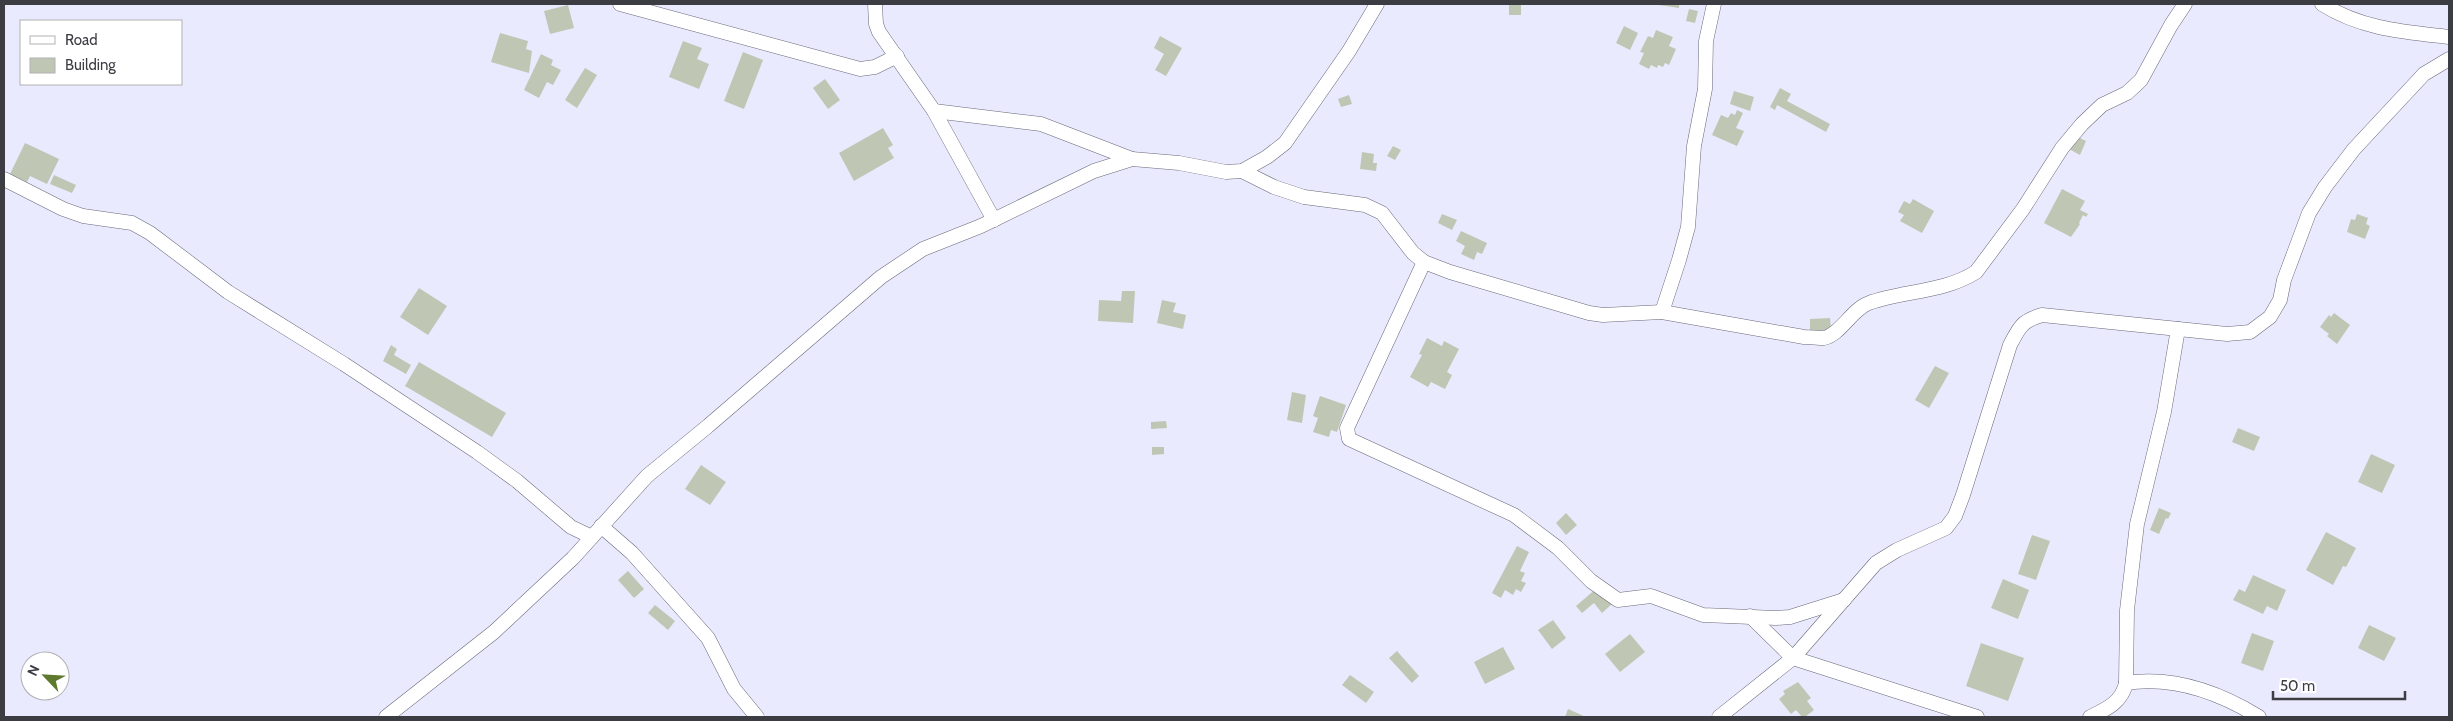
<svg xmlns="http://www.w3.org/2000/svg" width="2453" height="721" font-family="Cabin,sans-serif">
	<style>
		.building { fill: #bfc7b4 }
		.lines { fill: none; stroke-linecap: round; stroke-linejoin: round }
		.minor-casing { stroke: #69687a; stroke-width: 15 }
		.minor { stroke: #fff; stroke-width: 14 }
	</style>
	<rect width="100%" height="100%" fill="#eaeafe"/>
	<g class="building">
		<rect x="1509" y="4" width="12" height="11"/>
		<polygon points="1652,4 1679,4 1679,8"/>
		<polygon points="568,5 574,28 550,34 544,11"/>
		<polygon points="1689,9 1698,11 1695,23 1686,21"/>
		<polygon points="1624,26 1638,33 1630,50 1616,43"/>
		<polygon points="1656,30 1673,37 1669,46 1676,49 1669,65 1665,63 1663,67 1658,65 1657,68 1651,65 1649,69 1639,64 1644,53 1640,52 1648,36 1653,38"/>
		<polygon points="500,33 528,41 526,49 532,51 529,73 491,62"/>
		<polygon points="1160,36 1182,48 1166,76 1155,70 1164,54 1154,48"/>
		<polygon points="683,41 702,48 697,59 709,64 699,89 669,77"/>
		<polygon points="743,52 763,60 744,109 724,101"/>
		<polygon points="541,54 553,60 551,65 561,70 553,85 547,82 539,98 524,90"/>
		<polygon points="585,68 597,75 577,108 565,100"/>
		<polygon points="825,79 840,100 828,109 813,88"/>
		<polygon points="1780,88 1791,94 1787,101 1830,124 1826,132 1777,105 1775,110 1770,107"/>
		<polygon points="1734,91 1754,97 1750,111 1730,104"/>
		<polygon points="1349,95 1352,104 1341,107 1338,99"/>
		<polygon points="1737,110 1743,113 1736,128 1744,131 1737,146 1712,135 1721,115 1728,118 1731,113 1735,115"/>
		<polygon points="883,128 893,145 888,148 894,158 854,181 839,153"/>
		<polygon points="2076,136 2086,141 2080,155 2069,149"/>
		<polygon points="25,143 59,159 47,184 30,176 27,182 10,174"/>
		<polygon points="1393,146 1401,150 1395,160 1387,156"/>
		<polygon points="1362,152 1374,154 1373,163 1377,163 1376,171 1360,169"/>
		<polygon points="54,175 76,185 72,193 50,184"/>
		<polygon points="2062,189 2085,201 2080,210 2088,214 2086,217 2083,215 2079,223 2080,224 2071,237 2044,223"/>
		<polygon points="1913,199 1934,211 1922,233 1900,221 1904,215 1898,212 1904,201 1910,204"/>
		<polygon points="1442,214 1457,220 1452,230 1438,223"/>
		<polygon points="2357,214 2368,218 2366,224 2370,226 2365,239 2347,232 2351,219 2355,220"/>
		<polygon points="1461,231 1487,243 1482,254 1477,252 1474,260 1461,254 1465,246 1456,241"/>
		<polygon points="419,288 447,306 428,335 400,317"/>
		<polygon points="1122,291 1135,291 1133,323 1098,321 1099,300 1121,301"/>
		<polygon points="1162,300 1176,303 1173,312 1186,315 1183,329 1157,323"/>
		<polygon points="2334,313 2350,325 2337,344 2327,336 2329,334 2320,327 2329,315 2331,317"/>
		<polygon points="1830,318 1831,330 1810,331 1810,319"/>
		<polygon points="1427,338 1442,346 1444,341 1459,349 1447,372 1452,375 1445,389 1431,382 1428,387 1410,377 1422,355 1419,354"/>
		<polygon points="391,345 397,349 394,355 411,365 406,374 383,361"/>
		<polygon points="419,362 506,413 492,437 405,386"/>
		<polygon points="1935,366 1949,373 1929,408 1915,400"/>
		<polygon points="1292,392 1306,395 1302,423 1287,420"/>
		<polygon points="1320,396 1346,405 1337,432 1331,430 1329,437 1313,432 1318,418 1313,416"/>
		<polygon points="1166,421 1167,428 1151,429 1151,422"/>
		<polygon points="2238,428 2260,437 2254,451 2232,442"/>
		<polygon points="1152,447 1164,447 1164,454 1152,455"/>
		<polygon points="2371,454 2395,465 2382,493 2358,482"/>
		<polygon points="701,465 726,482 710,505 685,489"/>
		<polygon points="2159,508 2171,513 2168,519 2166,518 2159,534 2150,530"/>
		<polygon points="1566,513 1577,525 1566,535 1556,523"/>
		<polygon points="2326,532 2356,548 2346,567 2343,566 2333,585 2306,570"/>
		<polygon points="2032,535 2050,541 2036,580 2018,574"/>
		<polygon points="1517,546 1529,552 1520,571 1525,573 1521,581 1526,583 1521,592 1516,589 1513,595 1505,590 1501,598 1492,593"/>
		<polygon points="628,571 644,589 634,598 618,580"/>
		<polygon points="2253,575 2286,590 2277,611 2267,606 2263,614 2233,600 2239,589 2245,592"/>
		<polygon points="2003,579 2029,590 2018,619 1991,608"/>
		<polygon points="1598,587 1612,604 1602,613 1594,603 1582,613 1576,606"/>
		<polygon points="655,605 675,621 668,630 648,613"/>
		<polygon points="1553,620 1566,638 1552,649 1538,630"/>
		<polygon points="2369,625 2396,638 2384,661 2358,648"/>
		<polygon points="2252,633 2274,641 2263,671 2241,663"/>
		<polygon points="1630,634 1645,652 1620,672 1605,654"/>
		<polygon points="1981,643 2024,658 2008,701 1966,686"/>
		<polygon points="1503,647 1515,669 1485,684 1474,662"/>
		<polygon points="1397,651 1419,676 1412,683 1389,658"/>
		<polygon points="1350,675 1374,692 1366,703 1342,685"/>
		<polygon points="1798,682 1811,698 1807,701 1814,710 1805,717 1802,717 1796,710 1791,714 1779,699 1785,694 1783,691"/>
		<polygon points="1568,709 1586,717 1565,717"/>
	</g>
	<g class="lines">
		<g class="minor-casing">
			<g id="minor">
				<polyline points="620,4 860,69 875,67 897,56"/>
				<polyline points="875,4 876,24 879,32 934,111 994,220"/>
				<path d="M 2322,4 C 2361,29 2405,32 2449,37"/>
				<polyline points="934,111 1041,124 1132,159"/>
				<path d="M 1242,171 L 1274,187 L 1304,197 L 1365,205 L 1382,213 L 1413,253 L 1424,262 L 1450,272 L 1589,313 L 1603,315 L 1662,312 L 1804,337 C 1810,337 1818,338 1824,338 C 1840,335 1852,309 1869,303 C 1903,291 1945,292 1976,272 L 2023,209 L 2062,148 L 2082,124 L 2102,105 L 2127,93 L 2141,80 L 2171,25 L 2185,4"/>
				<polyline points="4,179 63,209 83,216 132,223 150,233 228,292 344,364 477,452 517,481 571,527 592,537"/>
				<polyline points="1424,262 1347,428 1349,439 1514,515 1558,548 1591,581 1618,600 1651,596 1703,615 1776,618 1790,617 1844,600"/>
				<polyline points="1662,312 1679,260 1688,227 1694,146 1705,89 1706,41 1714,4"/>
				<polyline points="601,526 632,553 708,638 734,689 757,717"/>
				<polyline points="1750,616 1793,658 1977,717"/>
				<path d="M 2126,683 C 2173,676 2220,693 2259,717"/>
				<polyline points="386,717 494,632 573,558 647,476 708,426 881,277 923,249 981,226 1094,171 1132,159 1179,163 1226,172 1242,171 1267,157 1285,143 1349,51 1377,4"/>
				<path d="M 1719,717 L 1793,658 L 1876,563 L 1897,550 L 1946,528 L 1955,516 L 1963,495 L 2010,345 C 2020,326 2022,321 2042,315 L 2227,334 L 2250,332 L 2270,317 L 2280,300 L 2284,280 L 2309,213 L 2325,187 L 2354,149 L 2424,74 L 2449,59"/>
				<path d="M 2090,717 C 2107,709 2122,702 2126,683 L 2127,610 L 2137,524 L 2164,412 L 2178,329"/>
			</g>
		</g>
		<use href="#minor" class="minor"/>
	</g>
	<rect width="2453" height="721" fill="none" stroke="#3c3c43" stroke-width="10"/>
	<rect x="20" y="20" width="162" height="65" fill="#ffffff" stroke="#b1b1b4"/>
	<rect x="30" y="36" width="25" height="8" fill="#ffffff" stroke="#b1b1b4"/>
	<text x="65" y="45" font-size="15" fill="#3c3c43">Road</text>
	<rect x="30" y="58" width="25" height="15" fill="#bfc7b4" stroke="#b1b1b4"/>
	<text x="65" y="70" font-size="15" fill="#3c3c43">Building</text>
	<g transform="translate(45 676) rotate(295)"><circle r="24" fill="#ffffff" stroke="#b1b1b4"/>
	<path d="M0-4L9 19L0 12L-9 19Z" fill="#5e792d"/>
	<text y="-8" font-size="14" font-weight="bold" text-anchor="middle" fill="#3c3c43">N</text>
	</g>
	<path d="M2273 691v8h132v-8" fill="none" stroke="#3c3c43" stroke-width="2.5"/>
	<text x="2280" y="691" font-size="15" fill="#3c3c43" stroke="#ffffff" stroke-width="4" paint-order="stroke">50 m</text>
</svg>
